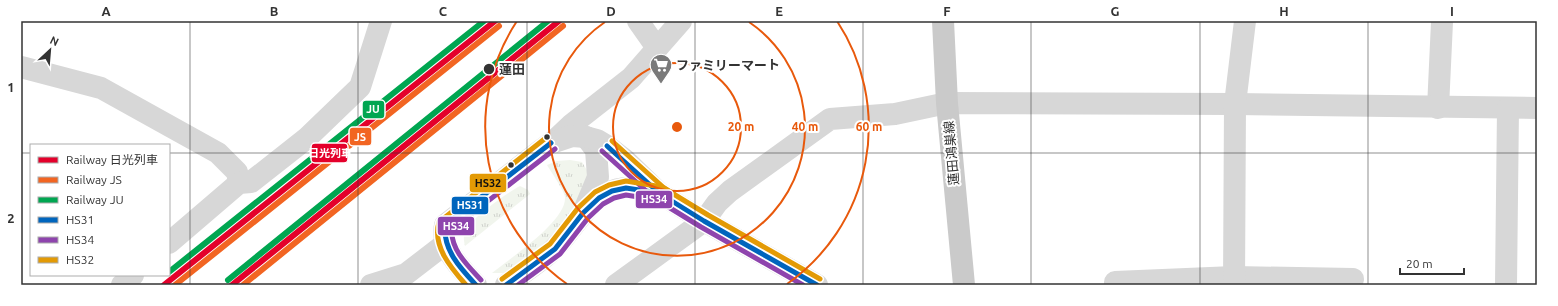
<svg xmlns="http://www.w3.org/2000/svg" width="1558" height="306" font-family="Ubuntu,'Noto Sans JP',sans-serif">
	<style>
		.grass { fill: url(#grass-tufts) }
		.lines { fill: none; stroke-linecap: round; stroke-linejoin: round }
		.minor { stroke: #d7d7d7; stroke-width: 22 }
		.major { stroke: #cacaca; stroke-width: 22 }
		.bus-1-casing { stroke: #fff; stroke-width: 8 }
		.bus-2-casing { stroke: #fff; stroke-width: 8 }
		.bus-3-casing { stroke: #fff; stroke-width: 8 }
		.bus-1 { stroke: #0065bd; stroke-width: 5 }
		.bus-2 { stroke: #8e44ad; stroke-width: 5 }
		.bus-3 { stroke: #e39a05; stroke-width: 5 }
		.rail-1-casing { stroke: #fff; stroke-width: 9 }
		.rail-2-casing { stroke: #fff; stroke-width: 9 }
		.rail-3-casing { stroke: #fff; stroke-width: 9 }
		.rail-1 { stroke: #e4002b; stroke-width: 6 }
		.rail-2 { stroke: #f26522; stroke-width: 6 }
		.rail-3 { stroke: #00a651; stroke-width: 6 }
		.grid { fill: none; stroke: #333; stroke-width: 1; stroke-opacity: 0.55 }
		.ring { fill: none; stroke: #e8590c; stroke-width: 2 }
		.stop-dot { fill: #333; stroke: #fff; stroke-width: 1.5 }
		.labels { text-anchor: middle; stroke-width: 4; stroke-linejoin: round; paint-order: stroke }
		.poi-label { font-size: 13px; font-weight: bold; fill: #333; stroke: #fff; text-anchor: start }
		.stop-label { font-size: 13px; font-weight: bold; fill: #333; stroke: #fff; text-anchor: start }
		.street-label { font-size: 13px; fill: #333; stroke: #fff }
		.centre { fill: #e8590c; stroke: #fff; stroke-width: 2 }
		.ring-label { font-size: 12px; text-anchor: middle; font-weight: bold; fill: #e8590c; stroke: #fff; stroke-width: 4; stroke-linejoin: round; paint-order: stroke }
		.line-badge { stroke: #fff; stroke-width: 1.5 }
		.badge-label { font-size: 11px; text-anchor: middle; font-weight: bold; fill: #fff }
		.pale-badge-label { font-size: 11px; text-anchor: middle; font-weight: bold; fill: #111 }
		.neatline { fill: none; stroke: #333; stroke-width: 1.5 }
		.grid-label { font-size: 13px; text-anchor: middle; font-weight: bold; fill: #333 }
	</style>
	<defs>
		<pattern id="grass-tufts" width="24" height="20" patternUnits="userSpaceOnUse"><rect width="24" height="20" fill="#f1f5ed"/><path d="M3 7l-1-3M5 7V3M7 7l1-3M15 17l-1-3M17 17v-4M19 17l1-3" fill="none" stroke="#cfd2cc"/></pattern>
	</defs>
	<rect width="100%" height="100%" fill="#fff"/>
	<g class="grass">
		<path d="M 570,160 L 582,162 L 588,172 L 587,189 L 555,236 L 506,273 L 492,273 C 510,258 567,221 565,197 C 564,190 551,172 547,165 L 557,161 Z"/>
		<path d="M 520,186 L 528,190 L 530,194 L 465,246 C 464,242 463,235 465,231 C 470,219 508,192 520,186 Z"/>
	</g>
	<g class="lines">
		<g class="minor">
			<polyline points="638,21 657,48"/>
			<polyline points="21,67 101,88 218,153 237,172 239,183"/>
			<polyline points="1438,108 1442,22"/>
			<polyline points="554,141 571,125 631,78 681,21"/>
			<polyline points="585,208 598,177 596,150 586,137"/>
			<polyline points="169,243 239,183 251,182 307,138 360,87 381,21"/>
			<polyline points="122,285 133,275"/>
			<polyline points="371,285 406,274 445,244"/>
			<path d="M 476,285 C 461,269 440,248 445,225 L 540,151 L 551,143 L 572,136 L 586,137 L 597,140 L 607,146 L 625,160 L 659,193 L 704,221 L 817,285"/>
			<path d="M 506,285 C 522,273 541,262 555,248 C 577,226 590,191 625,188 C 636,187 648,191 659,193"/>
			<polyline points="616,285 704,221 717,203 730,191 830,119 895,114 947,103 1235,104 1537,108"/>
			<polyline points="1115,285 1115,282 1234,277 1353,279"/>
			<polyline points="1234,285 1235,104 1245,21"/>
			<polyline points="1506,285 1508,108"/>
		</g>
		<polyline class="major" points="943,21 947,103 964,285"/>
		<g class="bus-1-casing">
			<g id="bus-1">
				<polyline points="607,146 659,193 670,200"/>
				<path d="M 476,285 C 460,268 443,250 445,225 L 551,143"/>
				<polyline points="506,285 555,249 583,213 599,198 612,191 626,188 659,193 704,221 817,285"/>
			</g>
		</g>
		<g class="bus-2-casing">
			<g id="bus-2">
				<polyline points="602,151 654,198 666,206"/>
				<path d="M 481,280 C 468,266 450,249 452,229 L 555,149"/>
				<polyline points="518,285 560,254 588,218 603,204 614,198 626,195 657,200 701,227 803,285"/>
			</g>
		</g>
		<g class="bus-3-casing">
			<g id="bus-3">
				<polyline points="612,141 663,187 674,194"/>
				<polyline points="502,279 550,244 578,208 595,192 609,185 626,181 662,187 708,215 820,279"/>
				<path d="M 466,285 C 451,268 432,246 439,222 L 547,137"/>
			</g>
		</g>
		<use href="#bus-1" class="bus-1"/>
		<use href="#bus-2" class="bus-2"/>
		<use href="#bus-3" class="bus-3"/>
		<g class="rail-1-casing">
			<g id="rail-1">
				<polyline points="164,285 495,21"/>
				<polyline points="232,285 559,21"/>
			</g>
		</g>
		<g class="rail-2-casing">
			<g id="rail-2">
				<polyline points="175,285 499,26"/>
				<polyline points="243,285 563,26"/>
			</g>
		</g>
		<g class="rail-3-casing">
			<g id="rail-3">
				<polyline points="169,272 484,21"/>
				<polyline points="228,280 548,21"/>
			</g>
		</g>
		<use href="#rail-1" class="rail-1"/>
		<use href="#rail-2" class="rail-2"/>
		<use href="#rail-3" class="rail-3"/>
	</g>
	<path class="grid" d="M 190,21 L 190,285M 358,21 L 358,285M 527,21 L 527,285M 695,21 L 695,285M 863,21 L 863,285M 1031,21 L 1031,285M 1200,21 L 1200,285M 1368,21 L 1368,285M 21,153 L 31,153M 169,153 L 1537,153"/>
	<g class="ring">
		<circle cx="677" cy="127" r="64"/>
		<path d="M749 22A128 128 0 1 1 605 22"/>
		<path d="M567 284A192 192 0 0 1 517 21M837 21A192 192 0 0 1 787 284"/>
	</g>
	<defs>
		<g id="supermarket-pin" transform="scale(1.15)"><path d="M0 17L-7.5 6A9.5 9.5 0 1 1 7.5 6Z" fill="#7a7a7a" stroke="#fff"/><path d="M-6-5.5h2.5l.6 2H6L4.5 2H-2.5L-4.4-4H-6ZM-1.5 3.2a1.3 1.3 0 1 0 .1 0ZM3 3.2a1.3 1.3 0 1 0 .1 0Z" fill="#fff"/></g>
	</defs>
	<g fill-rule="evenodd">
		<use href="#supermarket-pin" x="661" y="65"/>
	</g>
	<g class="stop-dot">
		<circle cx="489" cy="69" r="6"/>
		<circle cx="547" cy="137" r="3.5"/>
		<circle cx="511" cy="165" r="3.5"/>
	</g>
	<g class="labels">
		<g class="poi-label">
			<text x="676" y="70">ファミリーマート</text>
		</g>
		<g class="stop-label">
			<text x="499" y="74">蓮田</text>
		</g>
		<g class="street-label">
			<text transform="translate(951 153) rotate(-95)" y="5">蓮田鴻巣線</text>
		</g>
	</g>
	<circle cx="677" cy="127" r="6" class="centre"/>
	<g class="ring-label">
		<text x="741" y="131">20 m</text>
		<text x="805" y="131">40 m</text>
		<text x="869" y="131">60 m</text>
	</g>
	<g class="line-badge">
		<rect x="362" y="100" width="23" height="19" rx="4" fill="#00a651"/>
		<rect x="349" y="127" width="23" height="19" rx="4" fill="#f26522"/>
		<rect x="311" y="143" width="37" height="20" rx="4" fill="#e4002b"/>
		<rect x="469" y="173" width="38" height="20" rx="4" fill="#e39a05"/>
		<rect x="635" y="190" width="38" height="19" rx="4" fill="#8e44ad"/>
		<rect x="451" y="196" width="38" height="19" rx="4" fill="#0065bd"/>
		<rect x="437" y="216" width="38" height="20" rx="4" fill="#8e44ad"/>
	</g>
	<g class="badge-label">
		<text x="373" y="113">JU</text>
		<text x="360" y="141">JS</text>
		<text x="330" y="157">日光列車</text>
		<text x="654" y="203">HS34</text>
		<text x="470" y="209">HS31</text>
		<text x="456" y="230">HS34</text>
	</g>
	<g class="pale-badge-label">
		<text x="488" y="187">HS32</text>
	</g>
	<rect width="1558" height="306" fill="none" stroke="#ffffff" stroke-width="44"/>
	<rect x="30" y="144" width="140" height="132" fill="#ffffff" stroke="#adadad"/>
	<rect x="38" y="157" width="20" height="6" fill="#e4002b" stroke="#adadad"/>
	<text x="66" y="164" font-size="12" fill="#333333">Railway 日光列車</text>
	<rect x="38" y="177" width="20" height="6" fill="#f26522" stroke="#adadad"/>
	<text x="66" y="184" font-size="12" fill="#333333">Railway JS</text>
	<rect x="38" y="197" width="20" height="6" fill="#00a651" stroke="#adadad"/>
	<text x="66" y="204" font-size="12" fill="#333333">Railway JU</text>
	<rect x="38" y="217" width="20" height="6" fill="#0065bd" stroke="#adadad"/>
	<text x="66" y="224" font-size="12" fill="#333333">HS31</text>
	<rect x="38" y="237" width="20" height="6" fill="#8e44ad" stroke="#adadad"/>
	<text x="66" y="244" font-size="12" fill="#333333">HS34</text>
	<rect x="38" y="257" width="20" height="6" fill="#e39a05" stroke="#adadad"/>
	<text x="66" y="264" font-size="12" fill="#333333">HS32</text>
	<g transform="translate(50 50) rotate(26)" stroke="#ffffff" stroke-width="3" paint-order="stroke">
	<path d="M0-3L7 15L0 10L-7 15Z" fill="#333333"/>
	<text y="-6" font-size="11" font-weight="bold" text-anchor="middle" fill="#333333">N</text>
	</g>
	<path d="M1400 268v6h64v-6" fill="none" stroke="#333333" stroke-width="2"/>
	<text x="1406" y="268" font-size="12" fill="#333333" stroke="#ffffff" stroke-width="3" paint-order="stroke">20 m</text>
	<rect x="22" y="22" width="1514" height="262" class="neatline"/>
	<g class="grid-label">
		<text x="106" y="16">A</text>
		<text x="274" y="16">B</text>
		<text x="443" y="16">C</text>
		<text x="611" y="16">D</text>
		<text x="779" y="16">E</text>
		<text x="947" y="16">F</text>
		<text x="1115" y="16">G</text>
		<text x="1284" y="16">H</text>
		<text x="1452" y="16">I</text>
		<text x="11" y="92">1</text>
		<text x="11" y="223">2</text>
	</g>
</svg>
